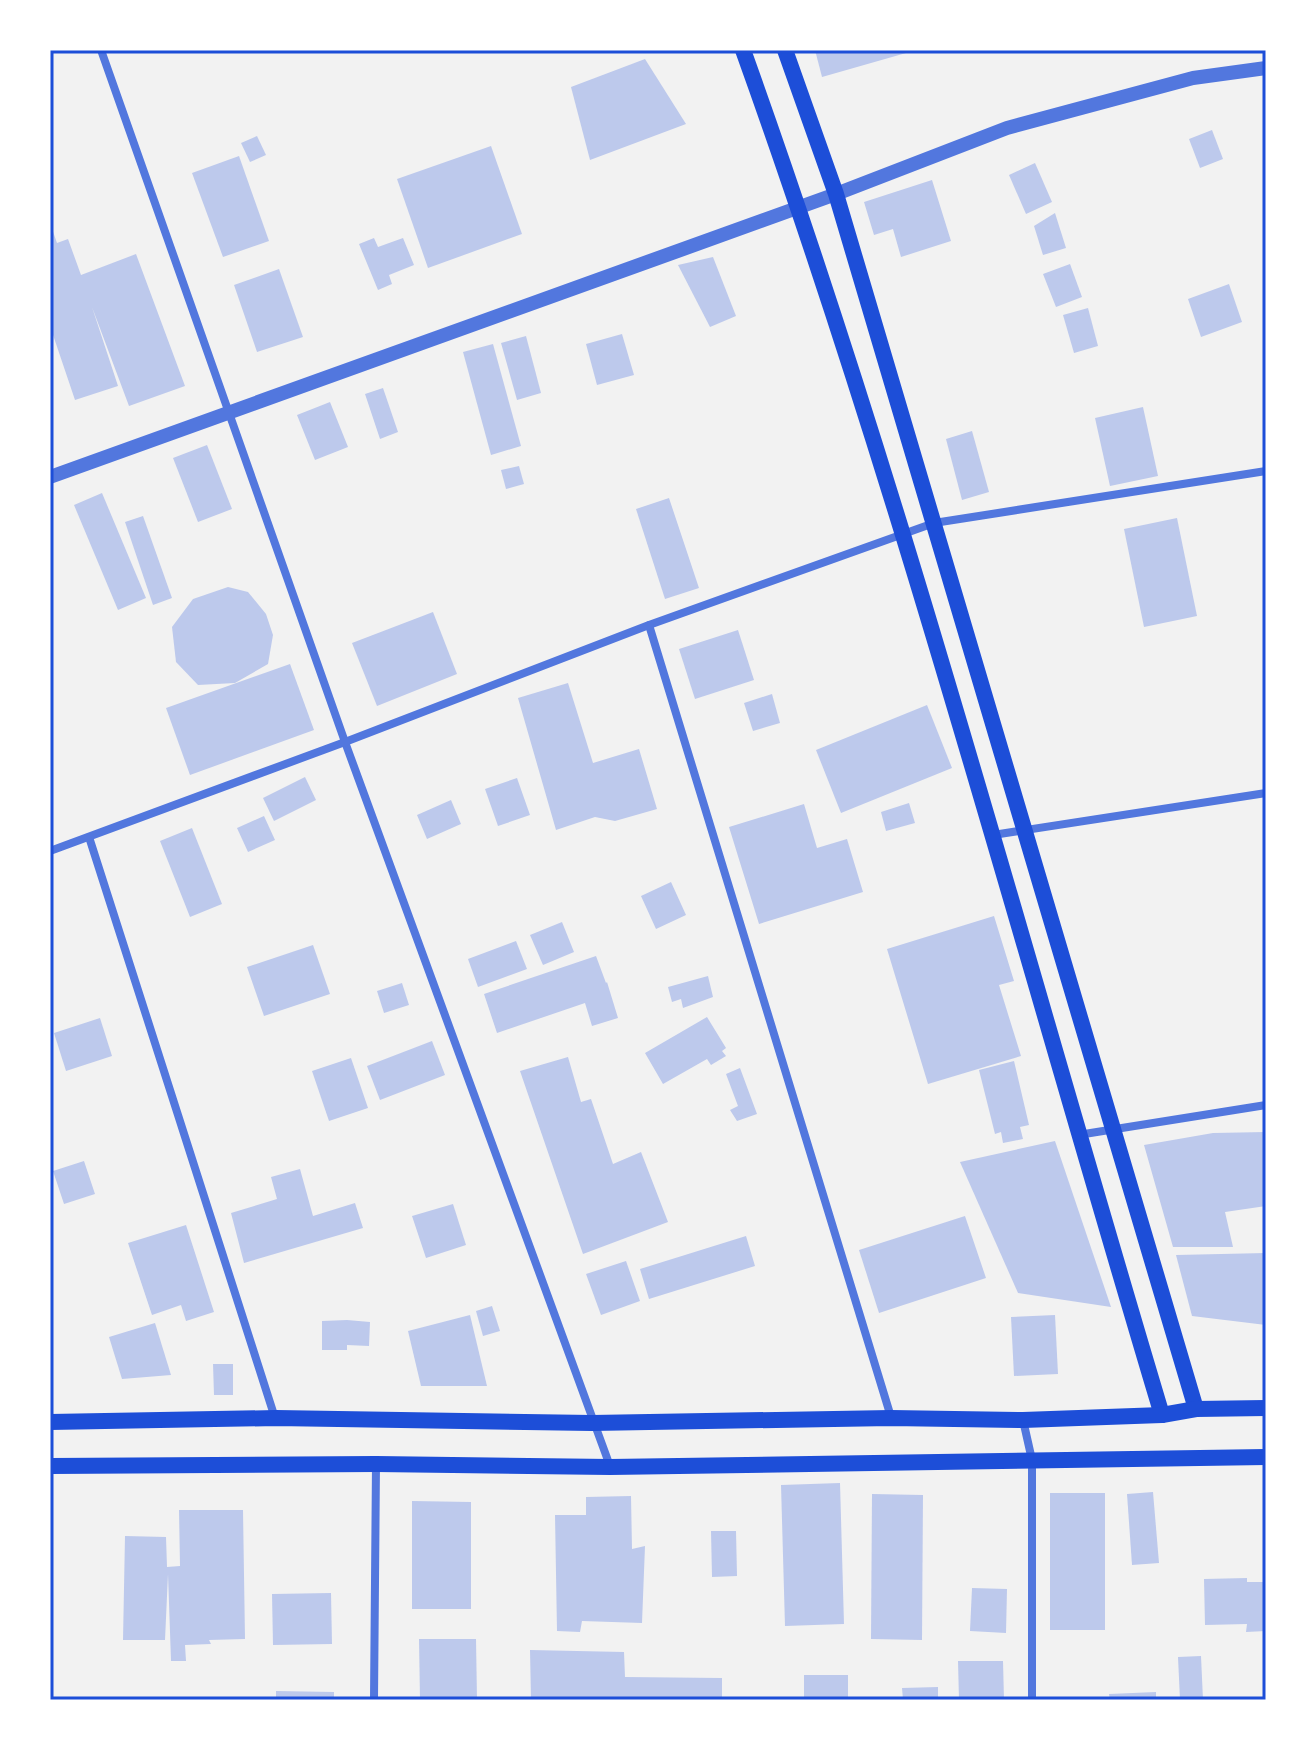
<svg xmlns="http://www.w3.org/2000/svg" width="1316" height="1750" font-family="Manrope,sans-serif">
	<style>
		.building { fill: #bdc9ec }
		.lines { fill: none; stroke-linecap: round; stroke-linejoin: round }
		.minor { stroke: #5277de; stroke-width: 8 }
		.tertiary { stroke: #5277de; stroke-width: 14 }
		.secondary { stroke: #1d4ed8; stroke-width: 16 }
		.neatline { fill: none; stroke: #1d4ed8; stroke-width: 3 }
	</style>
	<rect width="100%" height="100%" fill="#f2f2f2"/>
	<g class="building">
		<polygon points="815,50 913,50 913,51 822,77"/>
		<polygon points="645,59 686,124 590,160 571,87"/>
		<polygon points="1212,130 1223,159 1200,168 1189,139"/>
		<polygon points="257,136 266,155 250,162 241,143"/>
		<polygon points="491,146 522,234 428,268 397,179"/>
		<polygon points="239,156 269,241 223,257 192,173"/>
		<polygon points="1035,163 1052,202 1026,214 1009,175"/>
		<polygon points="932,180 951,241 901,257 893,229 874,235 864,202"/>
		<polygon points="1055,213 1066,248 1043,255 1034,226"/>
		<polygon points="50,223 57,243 68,239 81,275 136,254 185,386 129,406 92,307 118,386 75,400 50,326"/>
		<polygon points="374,238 378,247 403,238 414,265 389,275 392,284 378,290 359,244"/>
		<polygon points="713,257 736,316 710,327 678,265"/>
		<polygon points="1070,264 1082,297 1056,307 1043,274"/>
		<polygon points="279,269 303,337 257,352 234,285"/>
		<polygon points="1229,284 1242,322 1201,337 1188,299"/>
		<polygon points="1088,308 1098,346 1074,353 1063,315"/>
		<polygon points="622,334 634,375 597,385 586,344"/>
		<polygon points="526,336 541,393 517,400 501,343"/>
		<polygon points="493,344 521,446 491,455 463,352"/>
		<polygon points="383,388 398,432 380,439 365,394"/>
		<polygon points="330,402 348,447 315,460 297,415"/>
		<polygon points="1143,407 1158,476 1110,486 1095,418"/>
		<polygon points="972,431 989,492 962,500 946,439"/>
		<polygon points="207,445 232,509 198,522 173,458"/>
		<polygon points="519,466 524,484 506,489 501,470"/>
		<polygon points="102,493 146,598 118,610 74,505"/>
		<polygon points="669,498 699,588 665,599 636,509"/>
		<polygon points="143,516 172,598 153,605 125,522"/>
		<polygon points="1177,518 1197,616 1144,627 1124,529"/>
		<polygon points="228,587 248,592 266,614 273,635 268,664 235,683 198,685 176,662 172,627 193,599"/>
		<polygon points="433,612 457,674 377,706 352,643"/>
		<polygon points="738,630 754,680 695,699 679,649"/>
		<polygon points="290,664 314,730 190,775 166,708"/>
		<polygon points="568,683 593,763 639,749 657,809 615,821 595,817 556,830 518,698"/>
		<polygon points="772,694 780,723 753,731 744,703"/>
		<polygon points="927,705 952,768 841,813 816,750"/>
		<polygon points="305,777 316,800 274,821 263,798"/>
		<polygon points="517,778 530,815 498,826 485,789"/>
		<polygon points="451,800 461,824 427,839 417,815"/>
		<polygon points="909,803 915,823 886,831 881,812"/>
		<polygon points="804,804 817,848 847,839 863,892 759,924 729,827"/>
		<polygon points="264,816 275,840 248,852 237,828"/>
		<polygon points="192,828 222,904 190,917 160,841"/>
		<polygon points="671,882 686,915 656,929 641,896"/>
		<polygon points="994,916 1014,981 999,985 1021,1056 928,1084 887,949"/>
		<polygon points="562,922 574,952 543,965 530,935"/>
		<polygon points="516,941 527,969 478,987 468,959"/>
		<polygon points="313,945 330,994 264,1016 247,967"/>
		<polygon points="596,956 606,983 607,982 618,1018 592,1026 585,1003 497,1033 484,994"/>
		<polygon points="708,976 713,997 683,1008 681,999 672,1002 668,987"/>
		<polygon points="402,983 409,1005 384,1013 377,991"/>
		<polygon points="707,1017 726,1048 722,1051 726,1056 711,1065 707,1059 663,1084 645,1053"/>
		<polygon points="100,1018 112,1056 66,1071 54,1033"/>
		<polygon points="432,1041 445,1075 380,1100 367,1066"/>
		<polygon points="568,1057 581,1102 591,1099 613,1164 641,1152 668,1222 583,1254 520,1071"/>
		<polygon points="351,1058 368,1108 329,1121 312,1071"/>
		<polygon points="1014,1061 1029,1125 1020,1127 1023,1139 1003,1143 1001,1132 995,1134 979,1070"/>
		<polygon points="740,1068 757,1114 737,1121 730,1110 738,1106 726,1074"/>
		<polygon points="1266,1132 1266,1206 1225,1212 1233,1247 1173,1247 1144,1145 1213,1133"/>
		<polygon points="1055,1141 1111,1307 1018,1293 960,1162"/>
		<polygon points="84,1161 95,1194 64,1204 53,1171"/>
		<polygon points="300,1169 313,1216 355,1203 363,1228 244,1263 231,1213 277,1199 271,1177"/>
		<polygon points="453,1204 466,1245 426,1258 412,1216"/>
		<polygon points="965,1216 986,1278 879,1313 859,1250"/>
		<polygon points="186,1225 214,1312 186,1321 181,1305 152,1315 128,1243"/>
		<polygon points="746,1236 755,1266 649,1299 640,1269"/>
		<polygon points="1266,1253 1266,1325 1192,1316 1176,1255"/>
		<polygon points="626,1261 640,1301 601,1315 586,1274"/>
		<polygon points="492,1306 500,1331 483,1336 476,1311"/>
		<polygon points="470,1315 487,1386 421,1386 408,1331"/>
		<polygon points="1055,1315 1058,1374 1014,1376 1011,1317"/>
		<polygon points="347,1320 370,1322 369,1346 347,1345 347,1350 322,1350 322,1321"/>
		<polygon points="155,1323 171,1375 122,1379 109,1337"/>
		<polygon points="213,1364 233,1364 233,1395 214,1395"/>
		<polygon points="840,1483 844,1624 785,1626 781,1485"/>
		<polygon points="1153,1492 1159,1563 1132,1565 1127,1494"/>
		<rect x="1050" y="1493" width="55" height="137"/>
		<polygon points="872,1494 923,1495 922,1640 871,1639"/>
		<polygon points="631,1496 632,1549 645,1546 642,1623 582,1621 580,1632 557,1631 555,1515 586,1515 586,1497"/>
		<polygon points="412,1501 471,1502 471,1609 412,1609"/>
		<polygon points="179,1510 243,1510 245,1639 209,1640 211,1644 185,1645 186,1661 171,1661 168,1574 165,1640 123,1640 125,1536 166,1537 167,1567 180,1566"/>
		<polygon points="711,1531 736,1531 737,1576 712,1577"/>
		<polygon points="1247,1578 1247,1582 1266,1582 1266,1631 1246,1632 1247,1624 1205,1625 1204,1579"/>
		<polygon points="972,1588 1007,1589 1006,1633 970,1631"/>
		<polygon points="331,1593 332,1644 273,1645 272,1594"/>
		<polygon points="419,1639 476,1639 477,1700 420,1700"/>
		<polygon points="530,1650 624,1652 625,1677 722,1678 722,1700 531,1700"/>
		<polygon points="1201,1656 1203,1700 1180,1700 1178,1657"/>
		<polygon points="958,1661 1003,1661 1004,1700 959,1700"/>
		<rect x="804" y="1675" width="44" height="25"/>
		<polygon points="938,1687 938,1700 903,1700 902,1688"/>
		<polygon points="276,1691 334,1692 334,1700 276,1700"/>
		<polygon points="1156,1692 1156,1700 1110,1700 1109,1694"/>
	</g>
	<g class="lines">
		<g class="minor">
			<polyline points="101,50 345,742 610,1466"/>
			<polyline points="649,625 891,1417"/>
			<polyline points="993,835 1266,793"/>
			<polyline points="89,837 275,1418"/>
			<polyline points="50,851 345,742 649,625 934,523 1266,471"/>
			<polyline points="1078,1135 1266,1105"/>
			<polyline points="1023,1420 1032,1460 1032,1700"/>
			<polyline points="374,1700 376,1464"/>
		</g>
		<polyline class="tertiary" points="50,477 836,194 1007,128 1193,78 1266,68"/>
		<g class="secondary">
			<path d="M 743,50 C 904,498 1025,959 1162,1415"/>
			<polyline points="785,50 836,194 1196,1409"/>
			<polyline points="50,1422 276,1418 592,1423 891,1418 1023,1420 1162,1415 1196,1409 1266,1408"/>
			<polyline points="50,1466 376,1464 610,1467 1266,1457"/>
		</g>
	</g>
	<rect width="1316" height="1750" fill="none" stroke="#ffffff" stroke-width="104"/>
	<rect x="52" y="52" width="1212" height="1646" class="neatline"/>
</svg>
